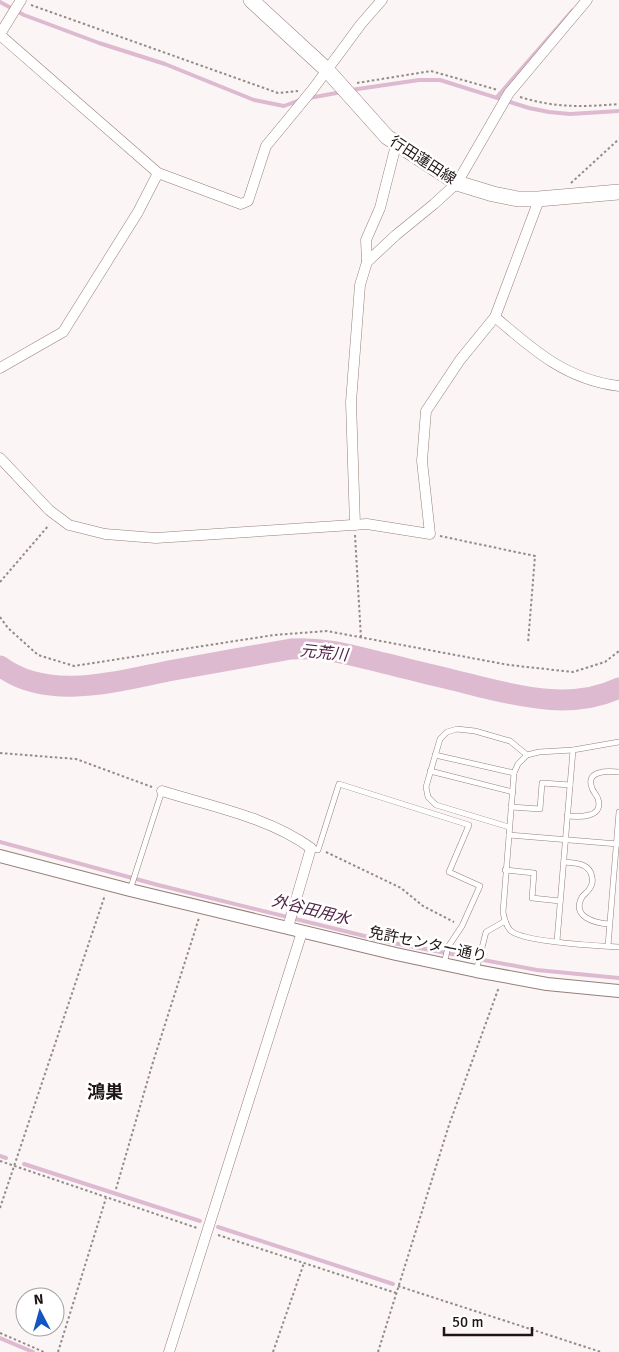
<svg xmlns="http://www.w3.org/2000/svg" width="619" height="1352" font-family="Signika,'Noto Sans JP',sans-serif">
<rect width="100%" height="100%" fill="#fbf6f5"/>
<g fill="none" stroke-linecap="round" stroke-linejoin="round">
<g stroke="#debad1" stroke-width="4">
<path d="M0 2 24 15 99 43 165 64 254 100 284 106 300 100"/>
<path d="M351 90 419 80H440L529 108 549 112 570 114 619 111"/>
<path d="M497 97 573 10"/>
<path d="M309 98 342 92"/>
<path d="M0 842 158 885 393 943 537 970 619 978"/>
<path d="M0 1156 6 1158"/>
<path d="M24 1164 200 1221"/>
<path d="M218 1227 393 1284"/>
<path d="M0 1338 33 1352"/>
</g>
<path stroke="#debad1" stroke-width="21" d="M0 666C49 703 120 680 174 670 213 663 252 656 291 649 327 647 354 656 388 664 419 672 450 679 481 687 526 698 575 709 619 688"/>
<g stroke="#967f7a" stroke-width="6">
<g id="service">
<path d="M619 742 573 750 539 752 527 755 518 764 514 773 503 912C504 918 506 925 510 930 521 942 600 946 619 947"/>
<path d="M435 755 514 773"/>
<path d="M430 771 513 792"/>
<path d="M511 807 540 809 542 783 570 785"/>
<path d="M567 816C579 817 604 818 598 799 597 795 593 792 592 788 585 770 608 771 619 772"/>
<path d="M509 827 436 805 428 797 426 787 440 739 447 732 457 729 475 731 510 741 527 755"/>
<path d="M509 835 618 844"/>
<path d="M311 848 318 850 339 784 469 825 449 872 480 886 462 926 448 947 444 964"/>
<path d="M564 862C575 863 590 863 592 877 593 881 592 885 590 888 588 892 584 894 582 897 571 917 595 923 609 924"/>
<path d="M505 870 534 873 532 898 560 901"/>
<path d="M130 890 162 791"/>
<path d="M557 941 573 750"/>
<path d="M608 946 619 812"/>
<path d="M476 971 486 932 505 921"/>
</g>
</g>
<g stroke="#967f7a" stroke-width="11">
<g id="minor">
<path d="M0 34 21 0"/>
<path d="M0 35 158 173 241 204 248 201 266 146 313 89 361 24 382 0"/>
<path d="M367 262 366 240 380 208 396 145"/>
<path d="M495 317C533 350 567 380 619 386"/>
<path d="M0 368 63 332 138 212 158 173"/>
<path d="M0 458 49 510 69 525 105 534 156 538 367 524 430 534 422 461 426 411 460 360 495 317 537 205 538 199"/>
<path d="M355 525 351 402 360 285 367 262 396 235 434 204 457 183 509 93 587 0"/>
<path d="M162 791C213 807 268 817 311 848L288 927"/>
<path d="M169 1352 302 932"/>
</g>
</g>
<g stroke="#967f7a" stroke-width="14">
<path id="tertiary" d="M0 856 130 890 396 954 476 971 547 984 619 991"/>
</g>
<g stroke="#967f7a" stroke-width="16">
<path id="primary" d="M251 0 327 70 387 137 457 183 493 194 518 199H538L619 192"/>
</g>
<g stroke="#928b8a" stroke-width="2" stroke-dasharray="2.5 2.5" stroke-linecap="butt">
<path d="M31 5 278 93 298 91"/>
<path d="M357 83 431 71 498 90"/>
<path d="M520 97C556 108 582 107 619 104"/>
<path d="M571 183 619 139"/>
<path d="M355 535 361 638"/>
<path d="M440 536 535 556 528 643"/>
<path d="M0 582 49 525"/>
<path d="M0 617 8 628 38 655 74 666 274 635 327 631 509 665 573 672 605 662 619 651"/>
<path d="M0 753 76 759 152 787"/>
<path d="M326 852 401 888 423 906 454 922"/>
<path d="M0 1161 197 1228"/>
<path d="M116 1189 153 1062 199 918"/>
<path d="M0 1208 105 895"/>
<path d="M218 1235 396 1293"/>
<path d="M398 1286 601 1352"/>
<path d="M0 1333 44 1352"/>
<path d="M58 1352 106 1198"/>
<path d="M273 1352 304 1263"/>
<path d="M378 1352 449 1125 499 987"/>
</g>
<use href="#service" stroke="#fff" stroke-width="5"/>
<use href="#minor" stroke="#fff" stroke-width="10"/>
<use href="#tertiary" stroke="#fff" stroke-width="12"/>
<use href="#primary" stroke="#fff" stroke-width="15"/>
</g>
<g text-anchor="middle" stroke-width="5" stroke-linejoin="round" paint-order="stroke">
<g font-size="15" fill="#1e1514" stroke="#fff">
<text transform="translate(423 160) rotate(33)" y="5">行田蓮田線</text>
<text transform="translate(428 944) rotate(12)" y="5">免許センター通り</text>
</g>
<g font-size="16" font-style="italic" fill="#502344" stroke="#fff">
<text transform="translate(324 652) rotate(6)" y="6">元荒川</text>
<text transform="translate(311 909) rotate(14)" y="6">外谷田用水</text>
</g>
<g font-size="18" font-weight="bold" fill="#1e1514" stroke="#fff">
<text x="105" y="1098">鴻巣</text>
</g>
</g>
<g transform="translate(40 1312) rotate(354)"><circle r="24" fill="#ffffff" stroke="#a5a1a1"/>
<path d="M0-4L9 19L0 12L-9 19Z" fill="#1156c1"/>
<text y="-8" font-size="14" font-weight="bold" text-anchor="middle" fill="#1e1514">N</text>
</g>
<path d="M444 1327v8h88v-8" fill="none" stroke="#1e1514" stroke-width="2.5"/>
<text x="452" y="1327" font-size="15" fill="#1e1514" stroke="#ffffff" stroke-width="4" paint-order="stroke">50 m</text>
</svg>
